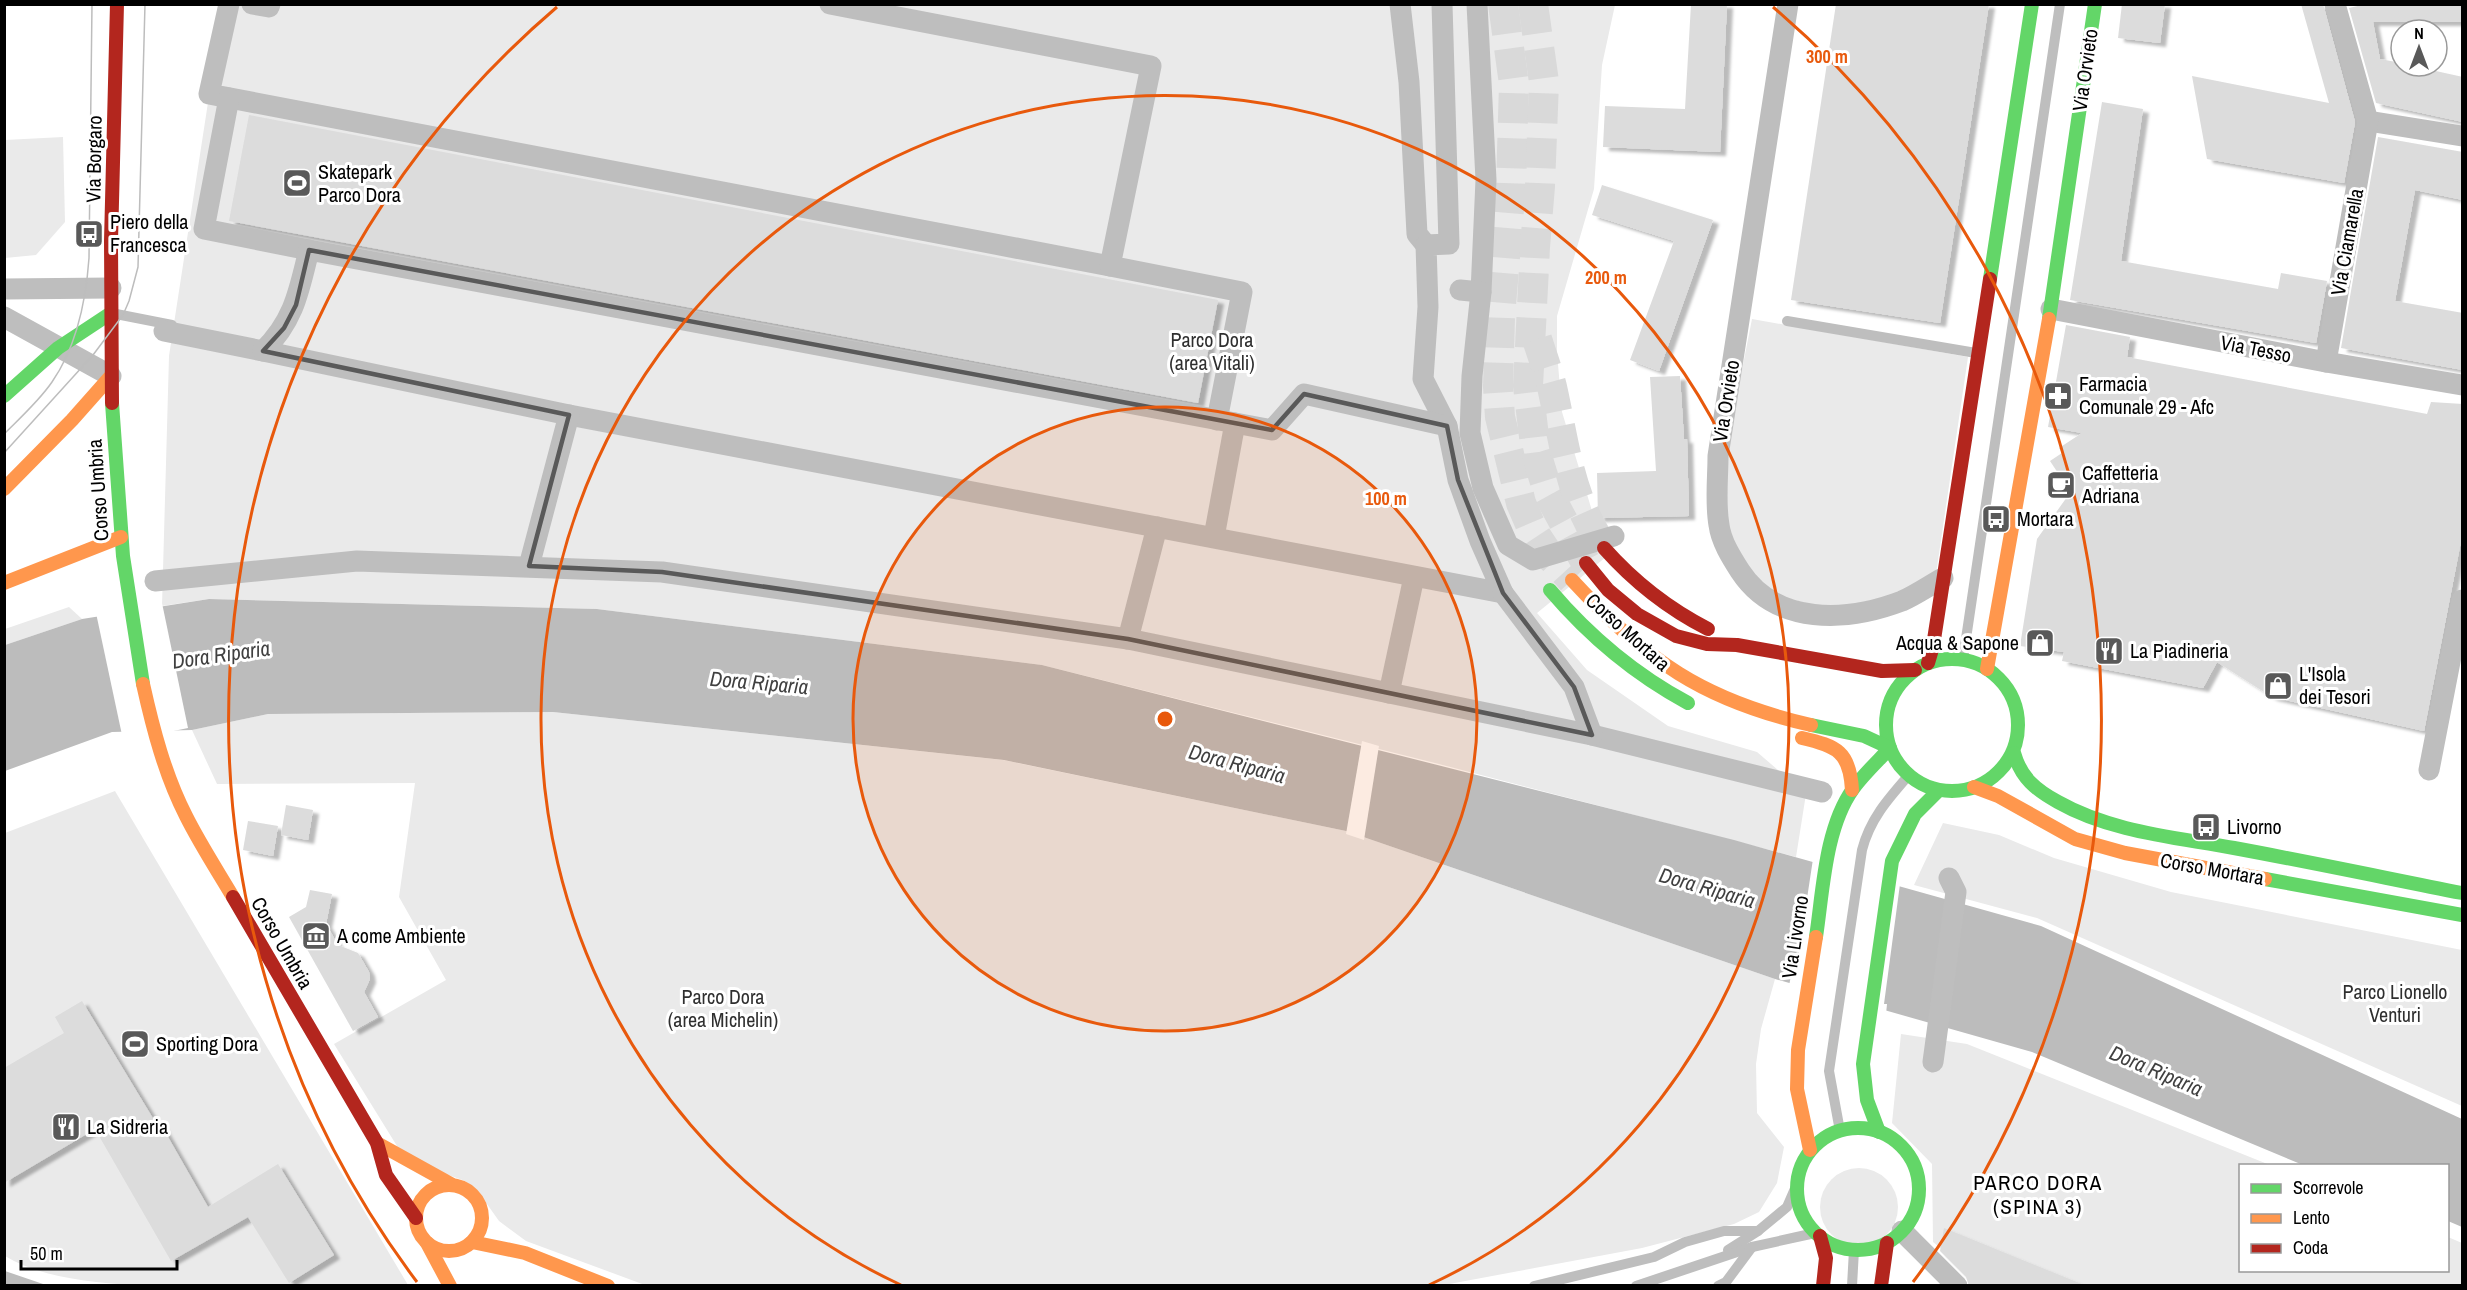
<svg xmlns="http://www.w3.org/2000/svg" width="2467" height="1290" font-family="'Archivo Narrow',sans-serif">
<defs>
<filter id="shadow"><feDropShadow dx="6" dy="4" stdDeviation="1.5" flood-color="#0004"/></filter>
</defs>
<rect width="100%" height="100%" fill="#fff"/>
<g fill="#eaeaea">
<path d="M223 5H1615L1602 65 1594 189 1557 316V352L1562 412 1606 557 1537 613 1587 670 1668 726 1757 752 1806 794 1796 857 1439 764 1042 665 597 609 209 599 162 606 169 356Z"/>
<path d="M63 137 65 222 36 255 5 258V140Z"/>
<path d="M1752 319 1968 357 1936 574 1881 602 1828 609 1765 592 1740 556 1727 525 1724 461Z"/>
<path d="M69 607 82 619 5 645V629Z"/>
<path d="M553 712 1003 760 1346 831 1775 979 1761 1029 1756 1064 1757 1113 1784 1147 1777 1183 1759 1212 1734 1224 1642 1248 1444 1285H645L526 1241 499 1221 477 1190 465 1181 405 1159 334 1044 446 980 399 897 415 783 217 784 192 730 268 714Z"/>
<path d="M115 791 408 1285H132C90 1282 42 1278 5 1256V833Z"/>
<path d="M1943 823 1999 835 2054 858 2171 892 2462 950V1106L2037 918 1914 885Z"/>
<path d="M1901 1034 1967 1044 2270 1165 2240 1166V1270H2448V1237L2462 1243V1285H1986L1933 1242 1932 1164 1892 1123Z"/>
<circle cx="1859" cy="1207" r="39"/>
</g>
<g fill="#bcbcbc">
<path d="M209 599 597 609 1042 665 1734 840 2041 926 2462 1119V1227L2448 1221V1166L2303 1165 2032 1052 1775 979 1346 831 1004 760 553 712 268 714 192 730 112 732 5 771V645L82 619Z"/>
<path d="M5 1271 46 1285H5Z"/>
</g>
<g fill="#fff">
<path d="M162 603 188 728 159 734 122 735 96 613Z"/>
<path d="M1362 741 1379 746 1364 840 1346 834Z"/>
<path d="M1813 859 1900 884 1884 1004H1887L1886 1014 1789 986 1792 970 1796 971Z"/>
</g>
<g fill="#dcdcdc" filter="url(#shadow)">
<path d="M1691 4H1727L1720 152 1603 147 1605 106 1685 109Z"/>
<path d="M1836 4H1989L1940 323 1791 300Z"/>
<path d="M2122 4H2165L2160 43 2118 38Z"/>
<path d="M2301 4H2323L2355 122 2344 183 2207 159 2192 76 2329 103Z"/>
<path d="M2366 4H2463V22H2373L2380 59 2401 63V66H2413L2463 77V122L2376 103 2349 8Z"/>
<path d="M2102 102 2143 109 2121 261 2278 289 2281 273 2327 281 2316 343 2070 300Z"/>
<path d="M249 115 1218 300 1198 403 229 221Z"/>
<path d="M2378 137 2463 152V200L2415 190 2395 301 2463 313V370L2341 348Z"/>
<path d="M1602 185 1713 220 1659 371 1630 360 1674 241 1592 215Z"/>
<path d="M2066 325 2130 337 2127 357 2427 414 2431 402 2463 404V531L2424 731 2272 697 2217 662 2203 688 2062 661 2064 652 2020 646 2037 539 2067 497 2053 477 2058 473 2050 461 2062 453 2059 448 2082 433 2048 427Z"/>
<path d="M1680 376 1684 439H1687L1689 516 1598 518 1597 473 1656 471 1650 377Z"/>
<path d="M286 805 313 810 308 840 281 835Z"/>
<path d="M248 821 278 826 273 856 243 850Z"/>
<path d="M310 890 332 894 326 924 338 945 358 953 369 972 370 979 364 992 378 1017 353 1031 289 917 306 907Z"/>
<path d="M82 1001 157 1125 160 1123 208 1207 278 1164 334 1255 289 1283 248 1217 171 1261 95 1129 4 1183V1068L64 1033 55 1017Z"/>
<path d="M1944 1228 2084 1285 2083 1286H1969L1966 1277 1940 1251Z"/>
</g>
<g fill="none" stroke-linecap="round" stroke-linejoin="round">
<g stroke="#d9d9d9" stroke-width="30" stroke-dasharray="30 15" stroke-linecap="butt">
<path d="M1503 4 1514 84 1511 185 1500 317 1498 387 1500 417 1521 503 1533 531 1549 555 1572 580"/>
<path d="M1533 4 1544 82 1540 186 1535 247 1528 386 1536 453 1549 495 1586 563"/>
<path d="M1537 339C1542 355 1548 371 1552 387 1565 445 1569 497 1604 548"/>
</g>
<g stroke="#bebebe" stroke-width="10">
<path d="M111 313 172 325"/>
<path d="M1787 321 1976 353"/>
<path d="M1963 659 2060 4"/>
<path d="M1840 1131 1829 1071 1862 850C1870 819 1888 799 1909 775"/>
<path d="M1728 1250 1758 1231 1787 1207 1797 1184"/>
<path d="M1534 1286 1654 1257 1685 1242 1724 1231H1758"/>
<path d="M1636 1286 1752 1247 1815 1233"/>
<path d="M1718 1286 1726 1282 1752 1247"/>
<path d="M1852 1286 1854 1250"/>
</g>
<g stroke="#bebebe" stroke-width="21">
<path d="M229 4 209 94 1110 266"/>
<path d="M252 4 269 7 270 4"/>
<path d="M830 4 1151 66 1110 266 1242 292 1217 420"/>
<path d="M1400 4 1409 82 1417 234 1426 245"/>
<path d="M1477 4 1486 180 1481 292"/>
<path d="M1788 4 1718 456C1718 478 1715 503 1719 525 1721 541 1731 557 1740 571 1776 626 1847 622 1902 601 1916 595 1930 585 1943 578"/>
<path d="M229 98 204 229 309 250"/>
<path d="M2368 121 2462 136"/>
<path d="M4 289 111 288"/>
<path d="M1460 290 1481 292 1472 376 1470 433 1483 488 1508 545 1533 560 1614 536"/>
<path d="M2051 309 2326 362 2462 385"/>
<path d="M4 317 111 376"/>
<path d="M164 331 263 351C294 321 299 291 309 250L1235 423 1214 537"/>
<path d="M263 351 569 415 1503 593 1480 541 1458 480 1447 426 1423 379 1428 307 1426 245 1449 244 1442 4"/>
<path d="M2326 362 2368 121 2335 4"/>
<path d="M1235 423 1272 430 1304 394 1447 426"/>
<path d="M529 566 569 415"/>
<path d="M155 581 357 561 662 572 1128 639 1592 735 1822 792"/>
<path d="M1503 593 1574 687 1592 735"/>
<path d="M1128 639 1157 527"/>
<path d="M1389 693 1414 577"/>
<path d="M2429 770 2462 600"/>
<path d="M1933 1062 1956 892 1949 878"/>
<path d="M1902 1231 1957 1286"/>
</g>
<g stroke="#63d668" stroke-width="14">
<path d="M1990 279 2032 4"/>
<path d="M2049 319 2095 4"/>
<path d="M4 396 58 348 111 313"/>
<path d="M112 403 123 556 143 684"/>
<path d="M1550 590C1590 637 1634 674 1688 703"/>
<circle cx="1952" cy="725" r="66"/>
<path d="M1811 725 1864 736 1890 748C1878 761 1863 775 1853 789 1825 828 1823 891 1816 937"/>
<path d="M2014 753C2021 778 2036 790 2058 802 2111 832 2175 837 2234 848 2310 862 2386 878 2462 893"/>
<path d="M2265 879 2462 915"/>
<circle cx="1858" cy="1189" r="61"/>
<path d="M1879 1132 1867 1100 1863 1064 1892 861 1915 814 1938 791"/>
</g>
<g stroke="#ff974d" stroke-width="14">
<path d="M4 489 72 420 111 376"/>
<path d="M1572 580C1647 661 1702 700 1811 725"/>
<path d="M4 583 121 537"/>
<path d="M1987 669 2049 319"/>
<path d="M143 684C153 729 165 775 186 816 200 844 217 870 233 897"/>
<path d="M1802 738C1837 746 1850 752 1852 790"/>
<path d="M1974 787 1998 796 2075 839 2125 853 2265 879"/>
<path d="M377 1143 451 1184"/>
<path d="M1810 1150 1797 1089 1798 1050 1816 937"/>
<circle cx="449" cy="1218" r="33"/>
<path d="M472 1242 525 1253 608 1286"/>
<path d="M427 1243 450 1286"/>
</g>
<g stroke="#b3261e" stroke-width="14">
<path d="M112 403 111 241 117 4"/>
<path d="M1604 548C1635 583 1667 608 1708 629"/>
<path d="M1586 563 1608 590 1637 614 1676 636 1707 644 1737 645 1882 671 1915 670"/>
<path d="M1928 663 1933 646 1990 279"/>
<path d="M233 897 377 1143 386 1175 416 1218"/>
<path d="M1820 1236 1826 1258 1823 1286"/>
<path d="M1881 1286 1887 1243"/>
</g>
<g stroke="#bdbdbd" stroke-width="1.5">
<path d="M4 434C20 418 39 401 52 382 77 346 86 301 89 258L92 4"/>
<path d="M4 453 93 355 123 315 129 301 138 267 145 4"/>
</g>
</g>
<path fill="none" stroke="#595959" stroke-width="4.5" stroke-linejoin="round" d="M309 250 1272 430 1304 394 1447 426 1458 480 1503 593 1574 687 1592 735 1128 639 662 572 529 566 569 415 263 351 284 328 296 305Z"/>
<circle cx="1165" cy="719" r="312" fill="#e8590c" fill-opacity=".12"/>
<g fill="none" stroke="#e8590c" stroke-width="3">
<circle cx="1165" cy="719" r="312"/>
<path d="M901 1285A624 624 0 1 1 1429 1285"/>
<path d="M417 1282A936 936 0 0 1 557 7M1773 7A936 936 0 0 1 1913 1282"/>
</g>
<defs>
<g id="stadium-square" transform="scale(1.5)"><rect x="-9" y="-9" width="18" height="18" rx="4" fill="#595959" stroke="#fff"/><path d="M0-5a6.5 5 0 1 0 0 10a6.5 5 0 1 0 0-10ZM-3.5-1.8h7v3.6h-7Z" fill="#fff"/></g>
<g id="bus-square" transform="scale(1.5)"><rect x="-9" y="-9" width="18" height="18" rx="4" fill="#595959" stroke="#fff"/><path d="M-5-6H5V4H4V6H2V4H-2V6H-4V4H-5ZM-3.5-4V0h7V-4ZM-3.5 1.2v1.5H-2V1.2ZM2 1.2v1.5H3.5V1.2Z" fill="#fff"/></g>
<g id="pharmacy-square" transform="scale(1.5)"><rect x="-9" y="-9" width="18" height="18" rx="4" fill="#595959" stroke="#fff"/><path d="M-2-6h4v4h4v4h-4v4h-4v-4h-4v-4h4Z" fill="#fff"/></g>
<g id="cafe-square" transform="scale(1.5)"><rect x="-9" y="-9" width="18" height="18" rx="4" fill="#595959" stroke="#fff"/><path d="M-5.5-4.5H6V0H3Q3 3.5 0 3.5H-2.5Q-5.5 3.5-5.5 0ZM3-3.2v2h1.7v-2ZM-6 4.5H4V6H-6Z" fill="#fff"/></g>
<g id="shop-square" transform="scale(1.5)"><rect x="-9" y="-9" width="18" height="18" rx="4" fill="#595959" stroke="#fff"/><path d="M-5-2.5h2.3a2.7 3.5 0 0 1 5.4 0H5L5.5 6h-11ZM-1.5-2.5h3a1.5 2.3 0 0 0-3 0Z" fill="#fff"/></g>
<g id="restaurant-square" transform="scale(1.5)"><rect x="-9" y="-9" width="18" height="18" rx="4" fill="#595959" stroke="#fff"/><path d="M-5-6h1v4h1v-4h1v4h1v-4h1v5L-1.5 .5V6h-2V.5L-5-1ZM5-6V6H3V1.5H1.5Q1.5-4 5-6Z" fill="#fff"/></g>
<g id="museum-square" transform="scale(1.5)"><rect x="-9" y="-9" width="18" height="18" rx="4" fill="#595959" stroke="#fff"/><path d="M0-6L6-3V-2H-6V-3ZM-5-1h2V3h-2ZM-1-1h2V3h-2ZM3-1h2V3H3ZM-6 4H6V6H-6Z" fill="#fff"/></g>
</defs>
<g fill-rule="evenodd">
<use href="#stadium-square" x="297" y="183"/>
<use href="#bus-square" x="89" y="234"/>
<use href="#pharmacy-square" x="2058" y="396"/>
<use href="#cafe-square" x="2061" y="485"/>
<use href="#bus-square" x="1996" y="519"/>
<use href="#shop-square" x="2040" y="643"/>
<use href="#restaurant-square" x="2109" y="651"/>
<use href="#shop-square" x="2278" y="686"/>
<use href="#bus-square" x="2206" y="827"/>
<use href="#museum-square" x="316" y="936"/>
<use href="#stadium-square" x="135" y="1044"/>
<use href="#restaurant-square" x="66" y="1127"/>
</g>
<g text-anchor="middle" stroke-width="6" stroke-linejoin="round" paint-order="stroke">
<g font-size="20" fill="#000" stroke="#fff">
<text transform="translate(2085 70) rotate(-82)" y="7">Via Orvieto</text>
<text transform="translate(94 159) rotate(-89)" y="7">Via Borgaro</text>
<text transform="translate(2347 242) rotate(-80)" y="7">Via Ciamarella</text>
<text transform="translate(2256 349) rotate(11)" y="7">Via Tesso</text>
<text transform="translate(1726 401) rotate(-81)" y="7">Via Orvieto</text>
<text transform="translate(98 490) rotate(-94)" y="7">Corso Umbria</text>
<text transform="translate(1628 632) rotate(42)" y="7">Corso Mortara</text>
<text transform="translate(2212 869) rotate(10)" y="7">Corso Mortara</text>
<text transform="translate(1795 937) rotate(-81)" y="7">Via Livorno</text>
<text transform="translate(282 943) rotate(60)" y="7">Corso Umbria</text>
</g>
<g font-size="20" fill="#000" stroke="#fff" text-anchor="start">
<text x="318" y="179">Skatepark<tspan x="318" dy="23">Parco Dora</tspan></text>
<text x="110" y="229">Piero della<tspan x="110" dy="23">Francesca</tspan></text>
<text x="2079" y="391">Farmacia<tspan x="2079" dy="23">Comunale 29 - Afc</tspan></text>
<text x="2082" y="480">Caffetteria<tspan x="2082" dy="23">Adriana</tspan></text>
<text x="2017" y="526">Mortara</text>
<text x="2019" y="650" text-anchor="end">Acqua &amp; Sapone</text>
<text x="2130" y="658">La Piadineria</text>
<text x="2299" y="681">L'Isola<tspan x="2299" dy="23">dei Tesori</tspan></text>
<text x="2227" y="834">Livorno</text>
<text x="337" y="943">A come Ambiente</text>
<text x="156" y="1051">Sporting Dora</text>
<text x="87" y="1134">La Sidreria</text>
</g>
<g font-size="20" fill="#2f2f2f" stroke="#fff">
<text x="1212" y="347">Parco Dora<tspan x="1212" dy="23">(area Vitali)</tspan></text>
<text x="2395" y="999">Parco Lionello<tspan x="2395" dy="23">Venturi</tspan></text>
<text x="723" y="1004">Parco Dora<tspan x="723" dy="23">(area Michelin)</tspan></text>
</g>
<g font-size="21" font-style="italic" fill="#404040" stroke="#fff">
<text transform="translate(221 655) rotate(-8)" y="7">Dora Riparia</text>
<text transform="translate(759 683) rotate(5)" y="7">Dora Riparia</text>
<text transform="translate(1237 764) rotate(15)" y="7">Dora Riparia</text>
<text transform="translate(1707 888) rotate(16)" y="7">Dora Riparia</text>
<text transform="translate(2156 1071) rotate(23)" y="7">Dora Riparia</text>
</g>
<g font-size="21" letter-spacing="1.5" fill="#000" stroke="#fff">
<text x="2038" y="1190">PARCO DORA<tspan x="2038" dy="24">(SPINA 3)</tspan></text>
</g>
</g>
<circle cx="1165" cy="719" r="9" fill="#e8590c" stroke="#fff" stroke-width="3"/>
<g font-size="18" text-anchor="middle" font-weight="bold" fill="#e8590c" stroke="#fff" stroke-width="6" stroke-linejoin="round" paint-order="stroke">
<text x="1827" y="63">300 m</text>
<text x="1606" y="284">200 m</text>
<text x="1386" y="505">100 m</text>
</g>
<rect width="2467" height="1290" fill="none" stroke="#000000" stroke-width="12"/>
<rect x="2239" y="1164" width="210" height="108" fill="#ffffff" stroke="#999999" stroke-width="1.5"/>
<rect x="2251" y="1184" width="30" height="9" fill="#63d668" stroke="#999999" stroke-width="1.5"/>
<text x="2293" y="1194" font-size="18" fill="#000000">Scorrevole</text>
<rect x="2251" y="1214" width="30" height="9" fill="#ff974d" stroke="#999999" stroke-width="1.5"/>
<text x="2293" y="1224" font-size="18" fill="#000000">Lento</text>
<rect x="2251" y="1244" width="30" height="9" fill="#b3261e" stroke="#999999" stroke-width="1.5"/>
<text x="2293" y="1254" font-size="18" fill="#000000">Coda</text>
<g transform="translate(2419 48)"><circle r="28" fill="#ffffff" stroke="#999999" stroke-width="1.5"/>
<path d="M0-4.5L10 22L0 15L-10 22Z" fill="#595959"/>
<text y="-9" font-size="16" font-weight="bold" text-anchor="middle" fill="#000000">N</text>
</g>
<path d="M21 1260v9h156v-9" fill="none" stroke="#000000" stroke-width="3"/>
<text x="30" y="1260" font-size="18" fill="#000000" stroke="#ffffff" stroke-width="4.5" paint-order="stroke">50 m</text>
</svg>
